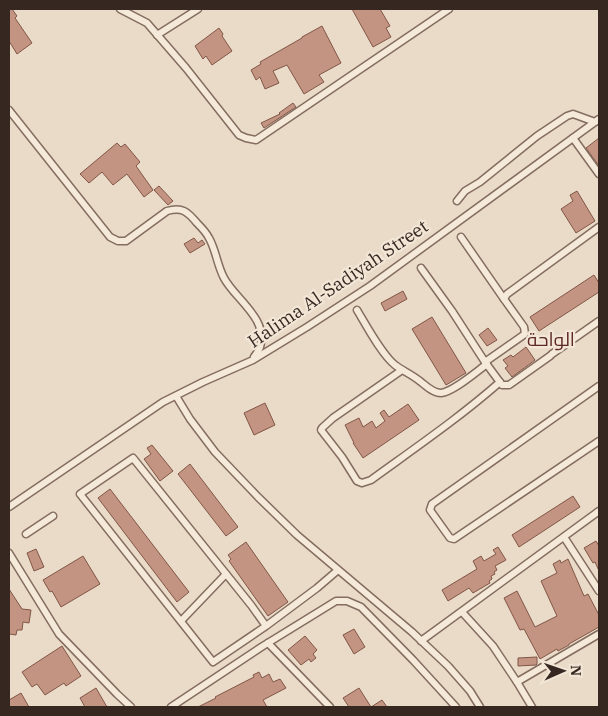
<svg xmlns="http://www.w3.org/2000/svg" width="608" height="716" font-family="'IBM Plex Serif',Cairo,serif">
<rect width="100%" height="100%" fill="#eadbc8"/>
<g fill="#c49482" stroke="#815647">
<path d="M9 9H12L17 16 15 18 32 43 17 54 9 41Z"/>
<path d="M352 9H380L390 26 386 28 391 37 373 47Z"/>
<path d="M322 26 341 63 319 75 324 82 304 94 287 65 273 71 279 83 265 89 260 77 256 80 251 70 261 64 260 62 302 38V37Z"/>
<path d="M219 28 223 34 222 36 232 51 212 65 206 56 203 59 195 46Z"/>
<path d="M293 103 296 107 264 128 261 123 280 114 279 113Z"/>
<path d="M599 138V166L586 148Z"/>
<path d="M117 143 121 147 125 144 140 162 136 166 153 190 144 197 127 174 113 185 102 172 89 183 80 174Z"/>
<path d="M159 186 173 201 168 205 154 190Z"/>
<path d="M577 191 595 221 576 233 561 209 573 201 570 195Z"/>
<path d="M194 238 198 243 202 240 205 244 190 253 184 244Z"/>
<path d="M594 275 599 283V292L539 331 530 317Z"/>
<path d="M403 291 407 299 385 311 381 303Z"/>
<path d="M432 317 466 373 446 385 412 329Z"/>
<path d="M488 328 497 340 487 346 479 335Z"/>
<path d="M526 347 535 360 512 377 505 368 508 366 503 360 511 355 513 357Z"/>
<path d="M265 403 275 425 254 435 244 413Z"/>
<path d="M408 404 419 420 363 458 353 443H354L345 425 359 418 363 427 372 421 376 428 385 421 380 413 384 410 389 417Z"/>
<path d="M152 445 173 471 160 481 144 459 151 454 147 448Z"/>
<path d="M190 464 238 527 226 536 178 474Z"/>
<path d="M110 489 189 592 177 602 98 498Z"/>
<path d="M573 496 580 507 519 547 512 535Z"/>
<path d="M596 541 599 546V571L595 562 593 563 584 548Z"/>
<path d="M246 542 288 602 268 616 229 561 231 559 228 555Z"/>
<path d="M498 547 506 560 495 566 497 570 494 572 495 574 491 576 492 579 489 581 490 583 473 593 469 588 448 601 442 590 477 569 473 561 481 556 484 561 496 554 493 550Z"/>
<path d="M36 549 44 567 34 571 27 553Z"/>
<path d="M83 556 100 584 61 607 52 591 50 592 43 580Z"/>
<path d="M568 559 584 596 588 594 599 615V627L569 644V645L558 651 557 649 540 659 524 629 520 630 504 598 517 591 535 627 557 616 541 581 557 573 553 564 560 560 561 563Z"/>
<path d="M9 589 22 609 31 610 29 623 23 622 22 630H17L16 635 9 634Z"/>
<path d="M354 629 365 647 354 654 343 635Z"/>
<path d="M305 636 317 650 313 654 316 658 311 662 309 659 301 665 288 650Z"/>
<path d="M62 646 81 676 66 686 64 683 45 695 37 684 32 687 22 672Z"/>
<path d="M537 657V664L536 665 518 666V658Z"/>
<path d="M259 672 262 678 269 674 273 682 280 679 286 688 263 700 267 707H198L216 698 215 697 254 677 253 675Z"/>
<path d="M96 688 107 707H85L80 698Z"/>
<path d="M359 688 371 707 382 700 387 707H349L343 698Z"/>
<path d="M21 693 29 707H9V700Z"/>
</g>
<g fill="none" stroke-linecap="round" stroke-linejoin="round">
<g stroke="#846d5f" stroke-width="9">
<g id="minor">
<path d="M120 9 147 23 186 68 239 135 246 138 256 140 449 9"/>
<path d="M157 35 198 9"/>
<path d="M9 110 110 237 118 241H126L167 211C182 207 187 211 197 223 201 227 206 232 209 238 216 250 217 265 224 278 235 299 269 319 260 347 259 351 256 354 254 357"/>
<path d="M573 138 599 174"/>
<path d="M457 201 465 191 480 182 537 136 567 116 573 114 595 122"/>
<path d="M599 227 507 294 504 299 524 327 525 334 485 362 502 385H509L550 356 552 354 599 321"/>
<path d="M461 237 504 299"/>
<path d="M421 268 452 311 485 362"/>
<path d="M357 310C366 325 382 355 395 365 403 371 413 375 421 382 426 386 433 393 441 393 453 392 476 372 487 364"/>
<path d="M402 370 333 418 322 428 321 430 342 457 357 481 362 483 371 480C415 448 459 418 500 382"/>
<path d="M599 386 432 504 430 510 450 538 454 539 599 441"/>
<path d="M176 396 190 419 215 452 258 497 297 535 412 632 448 666 470 691 480 707"/>
<path d="M9 507 163 402 203 382 253 360 307 327 370 286 599 119"/>
<path d="M26 534 53 516"/>
<path d="M564 537 599 591"/>
<path d="M9 553 59 634 117 694 131 707"/>
<path d="M462 612 493 646 517 682 532 707"/>
<path d="M181 621 226 574"/>
<path d="M266 626 213 662 80 494 133 458 251 605 266 626 317 588 338 570"/>
<path d="M421 641 599 511"/>
<path d="M268 643 330 707"/>
<path d="M517 682 599 634"/>
<path d="M171 707 263 646 336 601H347L361 607 413 660 456 707"/>
</g>
</g>
<use href="#minor" stroke="#f5eada" stroke-width="6"/>
</g>
<g text-anchor="middle" stroke-width="4.5" stroke-linejoin="round" paint-order="stroke">
<g font-size="18" fill="#362821" stroke="#f2e6d6">
<text transform="translate(338 284) rotate(-34)" y="6">Halima Al-Sadiyah Street</text>
</g>
<g font-size="19" fill="#5e2925" stroke="#f2e6d6">
<text x="551" y="346">الواحة</text>
</g>
</g>
<rect width="608" height="716" fill="none" stroke="#362821" stroke-width="20"/>
<g transform="translate(563 671) rotate(88)" stroke="#f2e6d6" stroke-width="4" paint-order="stroke">
<path d="M0-4L9 19L0 12L-9 19Z" fill="#362821"/>
<text y="-8" font-size="14" font-weight="bold" text-anchor="middle" fill="#362821">N</text>
</g>
</svg>
